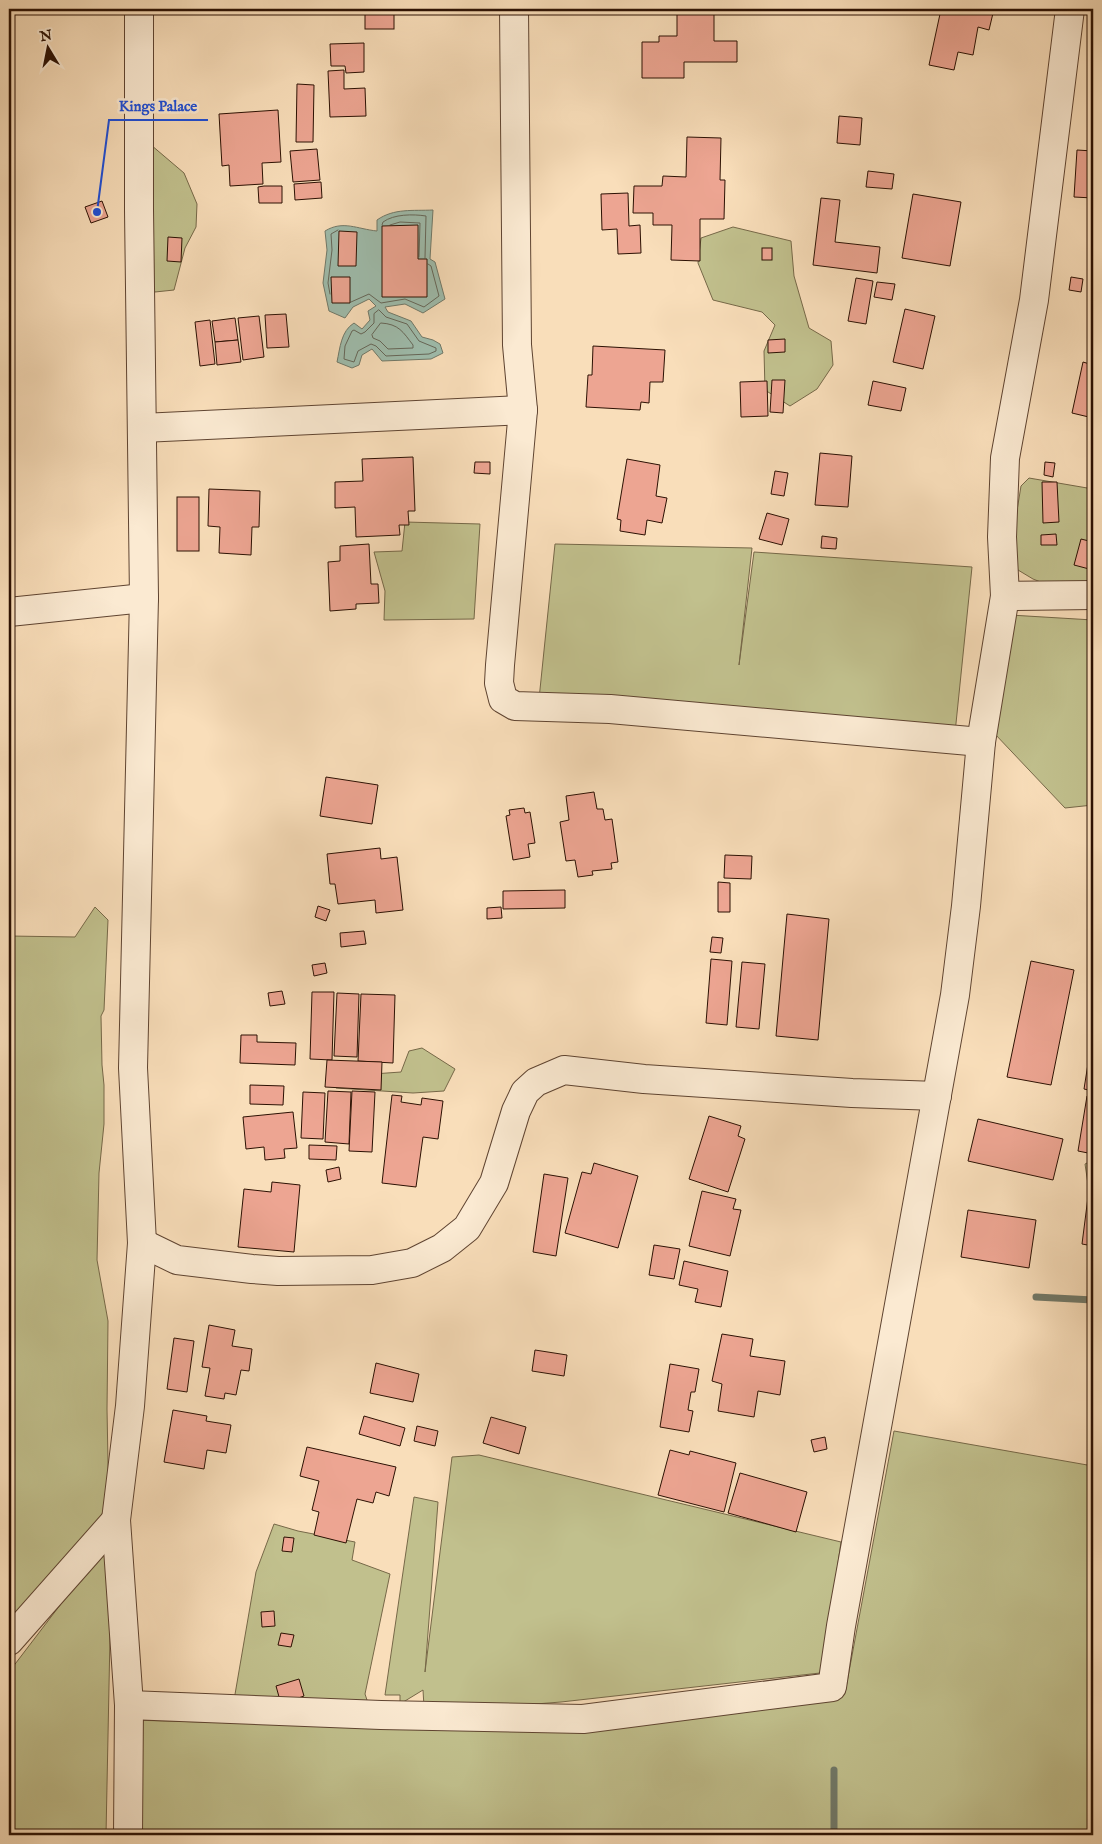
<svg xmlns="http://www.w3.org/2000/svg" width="1102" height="1844" font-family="'IM FELL English',serif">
<rect width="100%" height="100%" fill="#f9deba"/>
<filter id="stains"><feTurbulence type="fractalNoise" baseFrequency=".004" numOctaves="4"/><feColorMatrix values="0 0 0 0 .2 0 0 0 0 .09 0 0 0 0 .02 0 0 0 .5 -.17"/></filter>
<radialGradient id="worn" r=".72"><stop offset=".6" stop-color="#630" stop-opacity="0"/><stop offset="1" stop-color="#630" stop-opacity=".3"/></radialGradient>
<g fill="#c1c08d" stroke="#766848">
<path d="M144 139 184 173 197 204 196 227 185 248 174 290 155 292 138 262Z"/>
<path d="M733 227 791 241 794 276 809 328 831 341 833 365 817 389 790 406 765 390 764 351 775 325 762 312 713 300 698 263 701 238Z"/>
<path d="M1029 478 1093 489V588L1051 586 1033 579 1013 567 1011 548 1021 486Z"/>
<path d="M405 522 480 524 474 619 384 620 385 591 374 552 402 551Z"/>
<path d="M555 544 752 548 739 665 754 552 972 567 955 733 539 699Z"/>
<path d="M1010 615 1093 620V805L1065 808 994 733Z"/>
<path d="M95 907 108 920 104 1010 101 1016 102 1065 104 1085V1124L99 1173 97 1260 108 1321 107 1409 109 1516 9 1643V936L75 937Z"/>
<path d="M422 1048 455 1069 444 1091 413 1093 336 1088 331 1077 401 1072 409 1051Z"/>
<path d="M1093 1160V1193L1089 1191 1085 1164Z"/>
<path d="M894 1431 1093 1466V1835H142L129 1720 427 1728 826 1697 845 1693Z"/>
<path d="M479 1455 841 1542 823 1668 820 1673 561 1702 472 1709 424 1707 423 1690 400 1704V1695H385L414 1497 438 1502 425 1672 452 1457Z"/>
<path d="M274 1524 298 1531 355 1542 352 1560 390 1574 365 1694 368 1703 233 1706 256 1572Z"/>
<path d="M112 1537 106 1835H9V1672Z"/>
</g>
<path fill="#9ebcac" stroke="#707868" d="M433 210 430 259 435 262 445 299 423 313 405 304 385 307 388 312 411 321 422 337 433 340 440 344 443 353 431 359 382 361 372 349 362 355 359 365 352 368 337 362C340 348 341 331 354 323L362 329 370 320 368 311 376 306 369 299 353 307 345 318 329 311 323 283 327 250 325 231C343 220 357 229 377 231V220C394 208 413 211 433 210Z"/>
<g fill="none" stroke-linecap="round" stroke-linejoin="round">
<g stroke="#656658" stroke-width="1">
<path d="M382 225 383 222C394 214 413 214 426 216L425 258"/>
<path d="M390 225 400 222 420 223 419 257"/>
<path d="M330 294 328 283 332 250 331 234 338 230"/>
<path d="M351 302 369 294 381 303 405 299 424 307 439 296 431 266 428 264"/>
<path d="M379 310 386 317 407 324 419 341 436 348V351L429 354 386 356 376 346 371 344 358 351 354 362 344 359 345 346 352 331 354 330 361 334 365 332 374 323V314Z"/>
<path d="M381 323C399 324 403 332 413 345V348L388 349 380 341 373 338 372 335Z"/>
</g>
<g stroke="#707868" stroke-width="7">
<path d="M1036 1297 1093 1300"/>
<path d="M834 1770V1835"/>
</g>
</g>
<g fill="#eda592" stroke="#2c1103">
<rect x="365" y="9" width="29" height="20"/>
<path d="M861 9H894V12Z"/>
<path d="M936 9H994L989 30 978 27 973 55 958 52 954 70 929 65 940 14 935 13Z"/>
<path d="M677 13H714V41H737V62H684V78H642V42H659V36H677Z"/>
<path d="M364 43V72L346 73 345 66H331L330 44Z"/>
<path d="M344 70V89L365 88 366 116 330 117 328 71Z"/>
<path d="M297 84 314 85 313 142H296Z"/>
<path d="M278 110 281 162 262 163 263 184 230 186 229 165 222 166 219 114Z"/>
<path d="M839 116 862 118 860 145 837 143Z"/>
<path d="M687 137 721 138 720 180H725L724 219H700V261L671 260 672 225H653V213H633L634 186H662L663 176 686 177Z"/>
<path d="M317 149 320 180 293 182 290 151Z"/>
<path d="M1077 150 1093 151V198L1074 197Z"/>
<path d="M868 171 894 174 892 189 866 187Z"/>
<path d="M321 182 322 198 295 200 294 184Z"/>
<path d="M264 186H282V203H259L258 187Z"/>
<path d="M628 193 629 226 640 225 641 253 618 254 617 229 602 230 601 194Z"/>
<path d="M913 194 961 202 950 266 902 258Z"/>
<path d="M821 198 840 200 835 242 880 247 877 273 813 265Z"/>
<path d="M102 201 108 217 91 223 85 207Z"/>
<path d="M418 225V259H427V297H382V226Z"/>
<path d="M339 231 357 232 356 266H338Z"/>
<path d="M168 237 182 238 181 262 167 261Z"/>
<rect x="762" y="248" width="10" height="12"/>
<path d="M331 277H350V303H332Z"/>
<path d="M1071 277 1083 279 1081 292 1069 290Z"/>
<path d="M856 278 873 281 866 324 848 321Z"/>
<path d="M877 282 895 284 892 300 874 297Z"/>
<path d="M905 309 935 316 923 369 893 362Z"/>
<path d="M286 314 289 347 267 348 265 315Z"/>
<path d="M259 316 264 357 243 360 238 318Z"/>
<path d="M235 318 238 340 215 342 212 321Z"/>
<path d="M210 320 215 364 200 366 195 322Z"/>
<path d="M785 339V352L768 353V340Z"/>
<path d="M238 340 241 362 217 365 215 342Z"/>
<path d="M593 346 665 350 663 382H650L649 403 641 402 640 410 586 407 588 375H592Z"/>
<path d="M1083 362 1093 365V418L1072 413Z"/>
<path d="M772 380H785L783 413 770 412Z"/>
<path d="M767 381 768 416 741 417 740 382Z"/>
<path d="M873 381 906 388 901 411 868 405Z"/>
<path d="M820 453 852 456 848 507 815 505Z"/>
<path d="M413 457 415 511H408L409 525H399L400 535 356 537 355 507 335 508V482L363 481 362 459Z"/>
<path d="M627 459 660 465 656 496 667 498 662 523 647 520 645 535 620 531 621 520 617 519Z"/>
<path d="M475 462H490V474L474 473Z"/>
<path d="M1045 462 1055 463 1053 477 1044 475Z"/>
<path d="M775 471 788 473 784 496 771 494Z"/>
<path d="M1042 482H1057L1059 522 1043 523Z"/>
<path d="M209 489 260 491 259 527H252L251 555 219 553 220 527 208 526Z"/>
<rect x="177" y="497" width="22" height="54"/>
<path d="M767 513 789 519 782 545 759 539Z"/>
<path d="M1056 534 1057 545H1041V535Z"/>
<path d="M822 536 837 538 836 549 821 548Z"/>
<path d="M1081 539 1093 542V570L1074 565Z"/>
<path d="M369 544 371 584H378L379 603 356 604V609L330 611 328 562 340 561V546Z"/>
<path d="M326 777 378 785 372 824 320 816Z"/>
<path d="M594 792 597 809H603L605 820 612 819 618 862 611 863 612 869 592 871 593 875 578 877 575 860 566 861 560 822 569 820 566 796Z"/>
<path d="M524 808 525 813 530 812 535 843 528 844 530 857 513 860 506 816 510 815 509 810Z"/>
<path d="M380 848 381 859 397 857 403 910 376 913 375 900 338 904 335 884H330L327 854Z"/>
<path d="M725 855 752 856 751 879 724 878Z"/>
<path d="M718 882 730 883V912H718Z"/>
<path d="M565 890V908L503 909V891Z"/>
<path d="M318 906 330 910 326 921 315 917Z"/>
<path d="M501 907 502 918 487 919V908Z"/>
<path d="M787 914 829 919 818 1040 776 1036Z"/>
<path d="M364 931 366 944 341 947 340 933Z"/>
<path d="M712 937 723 938 721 953 710 952Z"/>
<path d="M711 959 732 961 727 1025 706 1023Z"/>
<path d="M1031 961 1074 970 1051 1085 1007 1077Z"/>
<path d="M742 962 765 964 759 1029 736 1027Z"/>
<path d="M325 963 327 973 314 976 312 965Z"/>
<path d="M282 991 285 1004 270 1006 268 993Z"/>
<path d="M312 992H334L332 1060 310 1059Z"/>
<path d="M337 993 359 994 357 1057 334 1056Z"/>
<path d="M361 994 395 995 393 1063 358 1061Z"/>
<path d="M1093 1032V1091L1084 1089Z"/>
<path d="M241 1035H257V1042L296 1043 295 1065 240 1063Z"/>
<path d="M327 1060 382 1062 381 1090 325 1087Z"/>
<path d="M250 1085 284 1086 283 1105 250 1104Z"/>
<path d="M328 1091 351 1092 349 1144 325 1142Z"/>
<path d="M352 1091 375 1092 372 1152 349 1151Z"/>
<path d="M303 1092 325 1093 323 1139 301 1138Z"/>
<path d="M392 1095 402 1096 401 1102 421 1105 422 1098 443 1101 438 1139 423 1137 416 1187 382 1183Z"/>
<path d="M1087 1096 1093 1097V1154L1078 1151Z"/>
<path d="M293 1112 297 1148 284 1149 285 1158 265 1160 264 1147 246 1149 243 1117Z"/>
<path d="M709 1116 741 1126 738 1136 745 1139 728 1192 689 1179Z"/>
<path d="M978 1119 1063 1139 1053 1180 968 1161Z"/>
<path d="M309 1145 337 1146 336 1160 309 1159Z"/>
<path d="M594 1163 638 1176 618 1248 565 1233 582 1172 591 1174Z"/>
<path d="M339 1167 341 1179 328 1182 326 1170Z"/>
<path d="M544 1174 568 1178 556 1256 533 1252Z"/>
<path d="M272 1182 300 1185 294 1252 238 1247 244 1189 271 1192Z"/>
<path d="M702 1191 736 1199 733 1209 741 1210 730 1256 689 1246Z"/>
<path d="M1088 1197H1093V1246L1082 1244Z"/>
<path d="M968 1210 1036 1220 1029 1268 961 1257Z"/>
<path d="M654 1245 680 1249 674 1279 649 1275Z"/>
<path d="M684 1261 728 1271 721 1307 695 1302 698 1289 679 1285Z"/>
<path d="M209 1325 235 1330 232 1346 252 1349 249 1371 241 1370 236 1395 225 1393 224 1399 205 1396 210 1368 202 1367Z"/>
<path d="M722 1334 753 1339 750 1356 785 1361 780 1395 758 1391 754 1417 718 1411 722 1384 712 1381Z"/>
<path d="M174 1338 194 1341 187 1392 167 1389Z"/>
<path d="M535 1350 567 1355 564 1376 532 1371Z"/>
<path d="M376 1363 419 1374 413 1402 370 1393Z"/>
<path d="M670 1364 699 1369 695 1392H691L688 1410 693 1411 689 1432 660 1427Z"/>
<path d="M173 1410 207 1416 206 1421 231 1425 226 1453 207 1450 204 1469 164 1462Z"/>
<path d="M364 1416 405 1428 400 1446 359 1434Z"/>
<path d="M491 1417 526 1427 519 1454 483 1443Z"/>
<path d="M417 1426 438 1431 435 1446 414 1441Z"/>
<path d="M825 1437 827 1449 814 1452 811 1440Z"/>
<path d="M307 1447 396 1467 389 1496 376 1492 373 1503 357 1499 346 1543 314 1535 319 1512 312 1510 319 1481 300 1476Z"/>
<path d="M670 1450 689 1455 690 1451 736 1463 724 1512 658 1495Z"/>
<path d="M740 1473 807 1492 796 1532 728 1513Z"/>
<path d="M284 1537 294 1538 292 1552 282 1551Z"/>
<path d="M274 1611 275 1626 262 1627 261 1612Z"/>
<path d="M281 1633 294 1635 291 1647 278 1645Z"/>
<path d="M299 1679 304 1696 281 1704 276 1686Z"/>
</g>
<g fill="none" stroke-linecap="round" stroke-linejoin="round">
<g stroke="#5f4431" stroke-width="30">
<g id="street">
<path d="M514 9 517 345 523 410 500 665 499 683 503 699 515 706 610 709 981 742"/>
<path d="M142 428 523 410"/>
<path d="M1005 596 1093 595"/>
<path d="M9 612 144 598"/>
<path d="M142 1243 177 1260 252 1269 278 1271 372 1270 412 1263 442 1248 467 1228 494 1183 516 1111 525 1092 536 1082 564 1070 644 1079 852 1093 937 1096"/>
<path d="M9 1641 116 1520"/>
<path d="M129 1705 381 1715 583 1719 832 1687 841 1626 955 995 966 906 981 742 1005 596 1002 537 1005 458 1034 300 1070 9"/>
<path d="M128 1835 129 1705 116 1520 130 1406 142 1243 133 1068 144 598 139 210V9"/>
</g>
</g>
<use href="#street" stroke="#fbead2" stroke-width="28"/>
</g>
<path fill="none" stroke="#1d4ed8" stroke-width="2" d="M97 212L109 120H208"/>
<circle fill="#1d4ed8" stroke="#fbead2" stroke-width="2" cx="97" cy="212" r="5"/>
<g font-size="15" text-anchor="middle" font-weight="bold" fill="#1d4ed8" stroke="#fbead2" stroke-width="5" stroke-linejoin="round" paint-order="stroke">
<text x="158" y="111">Kings Palace</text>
</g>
<rect width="1102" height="1844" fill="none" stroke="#f9deba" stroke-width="30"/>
<rect x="10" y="10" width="1082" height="1824" fill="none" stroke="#2c1103" stroke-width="2.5"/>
<rect x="15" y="15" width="1072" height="1814" fill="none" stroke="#2c1103"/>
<g transform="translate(48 48) rotate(350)" stroke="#fbead2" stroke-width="4" paint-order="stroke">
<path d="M0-4L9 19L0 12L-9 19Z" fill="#2c1103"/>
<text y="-8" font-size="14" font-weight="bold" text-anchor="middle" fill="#2c1103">N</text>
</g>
<rect width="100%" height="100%" filter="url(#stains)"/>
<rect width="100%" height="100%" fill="url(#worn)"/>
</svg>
